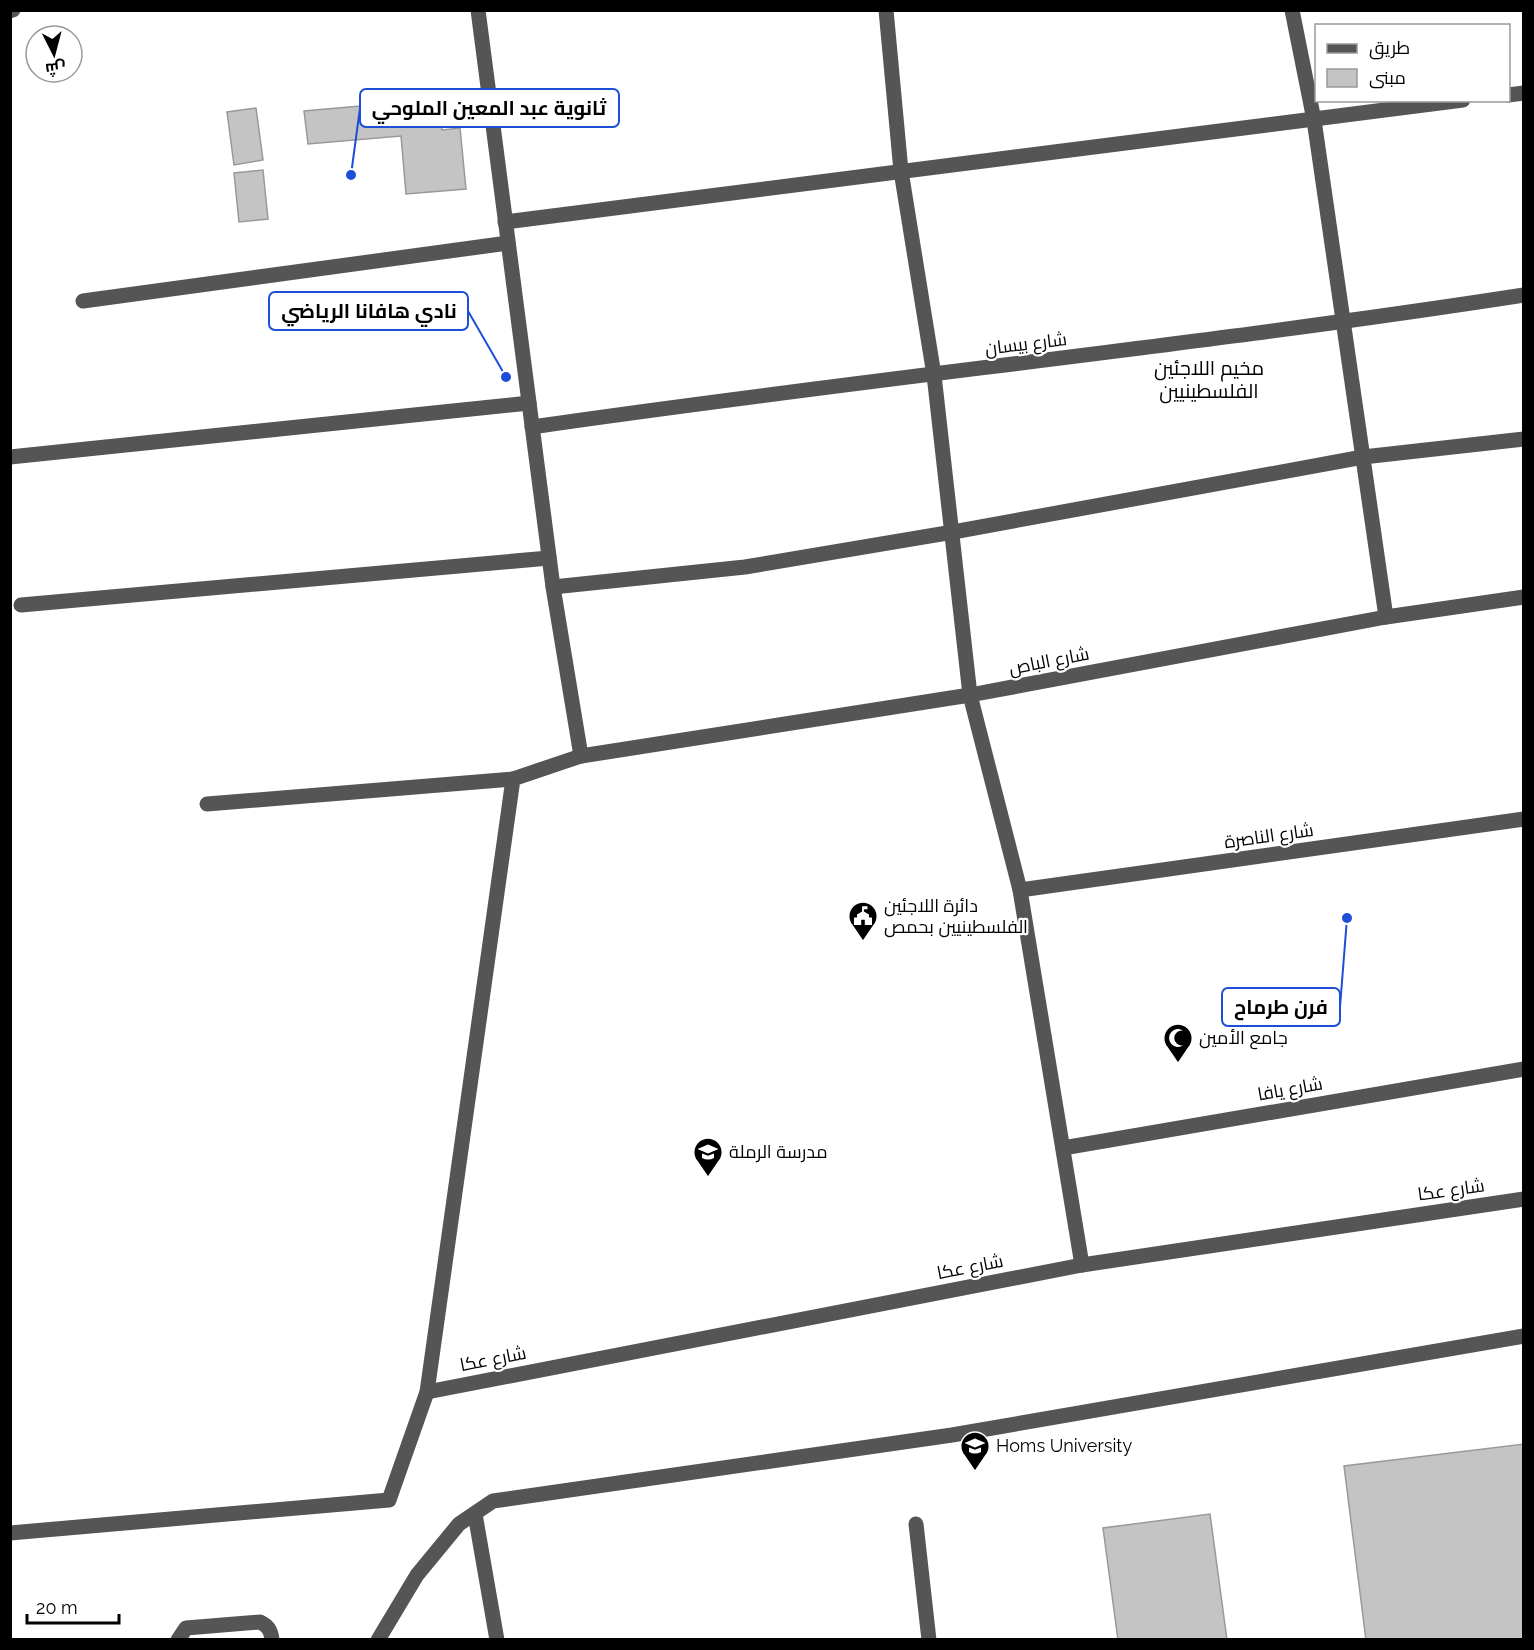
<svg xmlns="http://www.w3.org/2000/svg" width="1534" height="1650" font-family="Raleway,Cairo,sans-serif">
<rect width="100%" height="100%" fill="#fff"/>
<g fill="#c4c4c4" stroke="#999" stroke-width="1.5">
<path d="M440 99 442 130 460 128 466 189 406 194 401 136 308 144 304 111Z"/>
<path d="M256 108 263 160 234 165 227 112Z"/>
<path d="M263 170 268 219 239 222 234 173Z"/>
<path d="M1524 1444V1640H1366L1344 1466Z"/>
<path d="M1210 1514 1227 1640H1118L1103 1528Z"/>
</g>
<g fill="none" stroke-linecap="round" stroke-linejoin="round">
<g stroke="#555" stroke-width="15">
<path d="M478 10 553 587 581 756"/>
<path d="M886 10 901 171 934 375 970 695 1020 890 1082 1265"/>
<path d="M1292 10 1314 120 1386 617"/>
<path d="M10 11 13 10"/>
<path d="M1508 95 1524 93"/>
<path d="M505 222 1463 100"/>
<path d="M83 301 508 243"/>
<path d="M532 427C862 379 1194 346 1524 295"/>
<path d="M10 457 529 403"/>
<path d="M553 587 745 567 953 532 1363 457 1524 439"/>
<path d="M21 605 549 558"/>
<path d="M207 804 513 779"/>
<path d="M1020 890 1524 819"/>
<path d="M1063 1148 1524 1069"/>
<path d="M427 1392 1082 1265 1524 1199"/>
<path d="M475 1514 497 1640"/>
<path d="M916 1524 929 1640"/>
<path d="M10 1533 389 1500 427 1392 513 779 581 756 970 695 1386 617 1524 597"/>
<path d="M178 1640 186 1628 260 1622C268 1626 271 1630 272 1640"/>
<path d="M378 1640 417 1575 459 1524 493 1501 952 1435 1524 1336"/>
</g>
</g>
<defs>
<g id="civic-pin" transform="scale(1.5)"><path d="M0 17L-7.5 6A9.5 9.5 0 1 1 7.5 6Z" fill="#000" stroke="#fff"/><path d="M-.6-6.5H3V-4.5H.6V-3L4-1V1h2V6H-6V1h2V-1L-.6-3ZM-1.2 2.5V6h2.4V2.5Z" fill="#fff"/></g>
<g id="mosque-pin" transform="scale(1.5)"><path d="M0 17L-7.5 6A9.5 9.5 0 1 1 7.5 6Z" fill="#000" stroke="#fff"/><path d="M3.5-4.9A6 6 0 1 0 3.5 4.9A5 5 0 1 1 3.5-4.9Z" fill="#fff"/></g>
<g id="school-pin" transform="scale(1.5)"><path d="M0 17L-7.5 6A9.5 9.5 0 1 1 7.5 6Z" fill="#000" stroke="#fff"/><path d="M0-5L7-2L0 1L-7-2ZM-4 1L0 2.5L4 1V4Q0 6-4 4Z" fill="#fff"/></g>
<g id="university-pin" transform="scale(1.5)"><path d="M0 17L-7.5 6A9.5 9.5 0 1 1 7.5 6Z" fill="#000" stroke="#fff"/><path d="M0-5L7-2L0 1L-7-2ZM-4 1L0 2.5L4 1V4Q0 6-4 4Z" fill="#fff"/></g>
</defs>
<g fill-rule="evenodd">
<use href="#civic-pin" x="863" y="916"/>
<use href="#mosque-pin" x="1178" y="1038"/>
<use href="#school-pin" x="708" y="1152"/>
<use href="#university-pin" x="975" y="1446"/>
</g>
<g text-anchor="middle" stroke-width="4.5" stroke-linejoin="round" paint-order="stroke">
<g font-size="18" fill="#000" stroke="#fff">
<text transform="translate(1026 344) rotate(-7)" y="6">شارع بيسان</text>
<text transform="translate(1049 661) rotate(-11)" y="6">شارع الباص</text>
<text transform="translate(1269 836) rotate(-8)" y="6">شارع الناصرة</text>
<text transform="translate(1290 1089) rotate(-10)" y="6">شارع يافا</text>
<text transform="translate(1451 1190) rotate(-8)" y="6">شارع عكا</text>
<text transform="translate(970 1267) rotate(-11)" y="6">شارع عكا</text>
<text transform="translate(493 1359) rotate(-11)" y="6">شارع عكا</text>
</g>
<g font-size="18" fill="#000" stroke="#fff" text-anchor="start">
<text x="884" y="912">دائرة اللاجئين<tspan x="884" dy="21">الفلسطينيين بحمص</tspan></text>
<text x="1199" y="1044">جامع الأمين</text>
<text x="729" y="1158">مدرسة الرملة</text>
<text x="996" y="1452">Homs University</text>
</g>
<g font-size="20" fill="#000" stroke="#fff">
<text x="1209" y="375">مخيم اللاجئين<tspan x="1209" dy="23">الفلسطينيين</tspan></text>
</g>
</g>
<path fill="none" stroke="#1d4ed8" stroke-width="2" d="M351 175L360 108M506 377L468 311M1347 918L1340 1007"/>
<g fill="#1d4ed8" stroke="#fff" stroke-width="2">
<circle cx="351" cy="175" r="6"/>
<circle cx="506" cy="377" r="6"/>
<circle cx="1347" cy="918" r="6"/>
</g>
<g fill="#fff" stroke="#1d4ed8" stroke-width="2">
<rect x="360" y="89" width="259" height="38" rx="6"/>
<rect x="269" y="292" width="199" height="38" rx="6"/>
<rect x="1222" y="988" width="118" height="38" rx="6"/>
</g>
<g font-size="20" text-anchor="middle" font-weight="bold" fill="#000">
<text x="489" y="115">ثانوية عبد المعين الملوحي</text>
<text x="369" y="318">نادي هافانا الرياضي</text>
<text x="1281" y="1014">فرن طرماح</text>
</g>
<rect width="1534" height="1650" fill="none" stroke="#000000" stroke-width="24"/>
<rect x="1315" y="24" width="195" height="78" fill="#ffffff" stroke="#999999" stroke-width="1.5"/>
<rect x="1327" y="44" width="30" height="9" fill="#555555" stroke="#999999" stroke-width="1.5"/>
<text x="1369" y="54" font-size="18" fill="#000000">طريق</text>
<rect x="1327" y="69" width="30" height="18" fill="#c4c4c4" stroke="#999999" stroke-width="1.5"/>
<text x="1369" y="84" font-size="18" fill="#000000">مبنى</text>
<g transform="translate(54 54) rotate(174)"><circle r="28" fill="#ffffff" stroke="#999999" stroke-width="1.5"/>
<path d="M0-4.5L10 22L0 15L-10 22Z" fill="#000000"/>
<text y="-9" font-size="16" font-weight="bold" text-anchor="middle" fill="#000000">ش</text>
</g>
<path d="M27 1614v9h92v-9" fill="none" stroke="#000000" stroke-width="3"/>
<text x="36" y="1614" font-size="18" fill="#000000" stroke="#ffffff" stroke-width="4.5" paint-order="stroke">20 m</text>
</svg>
